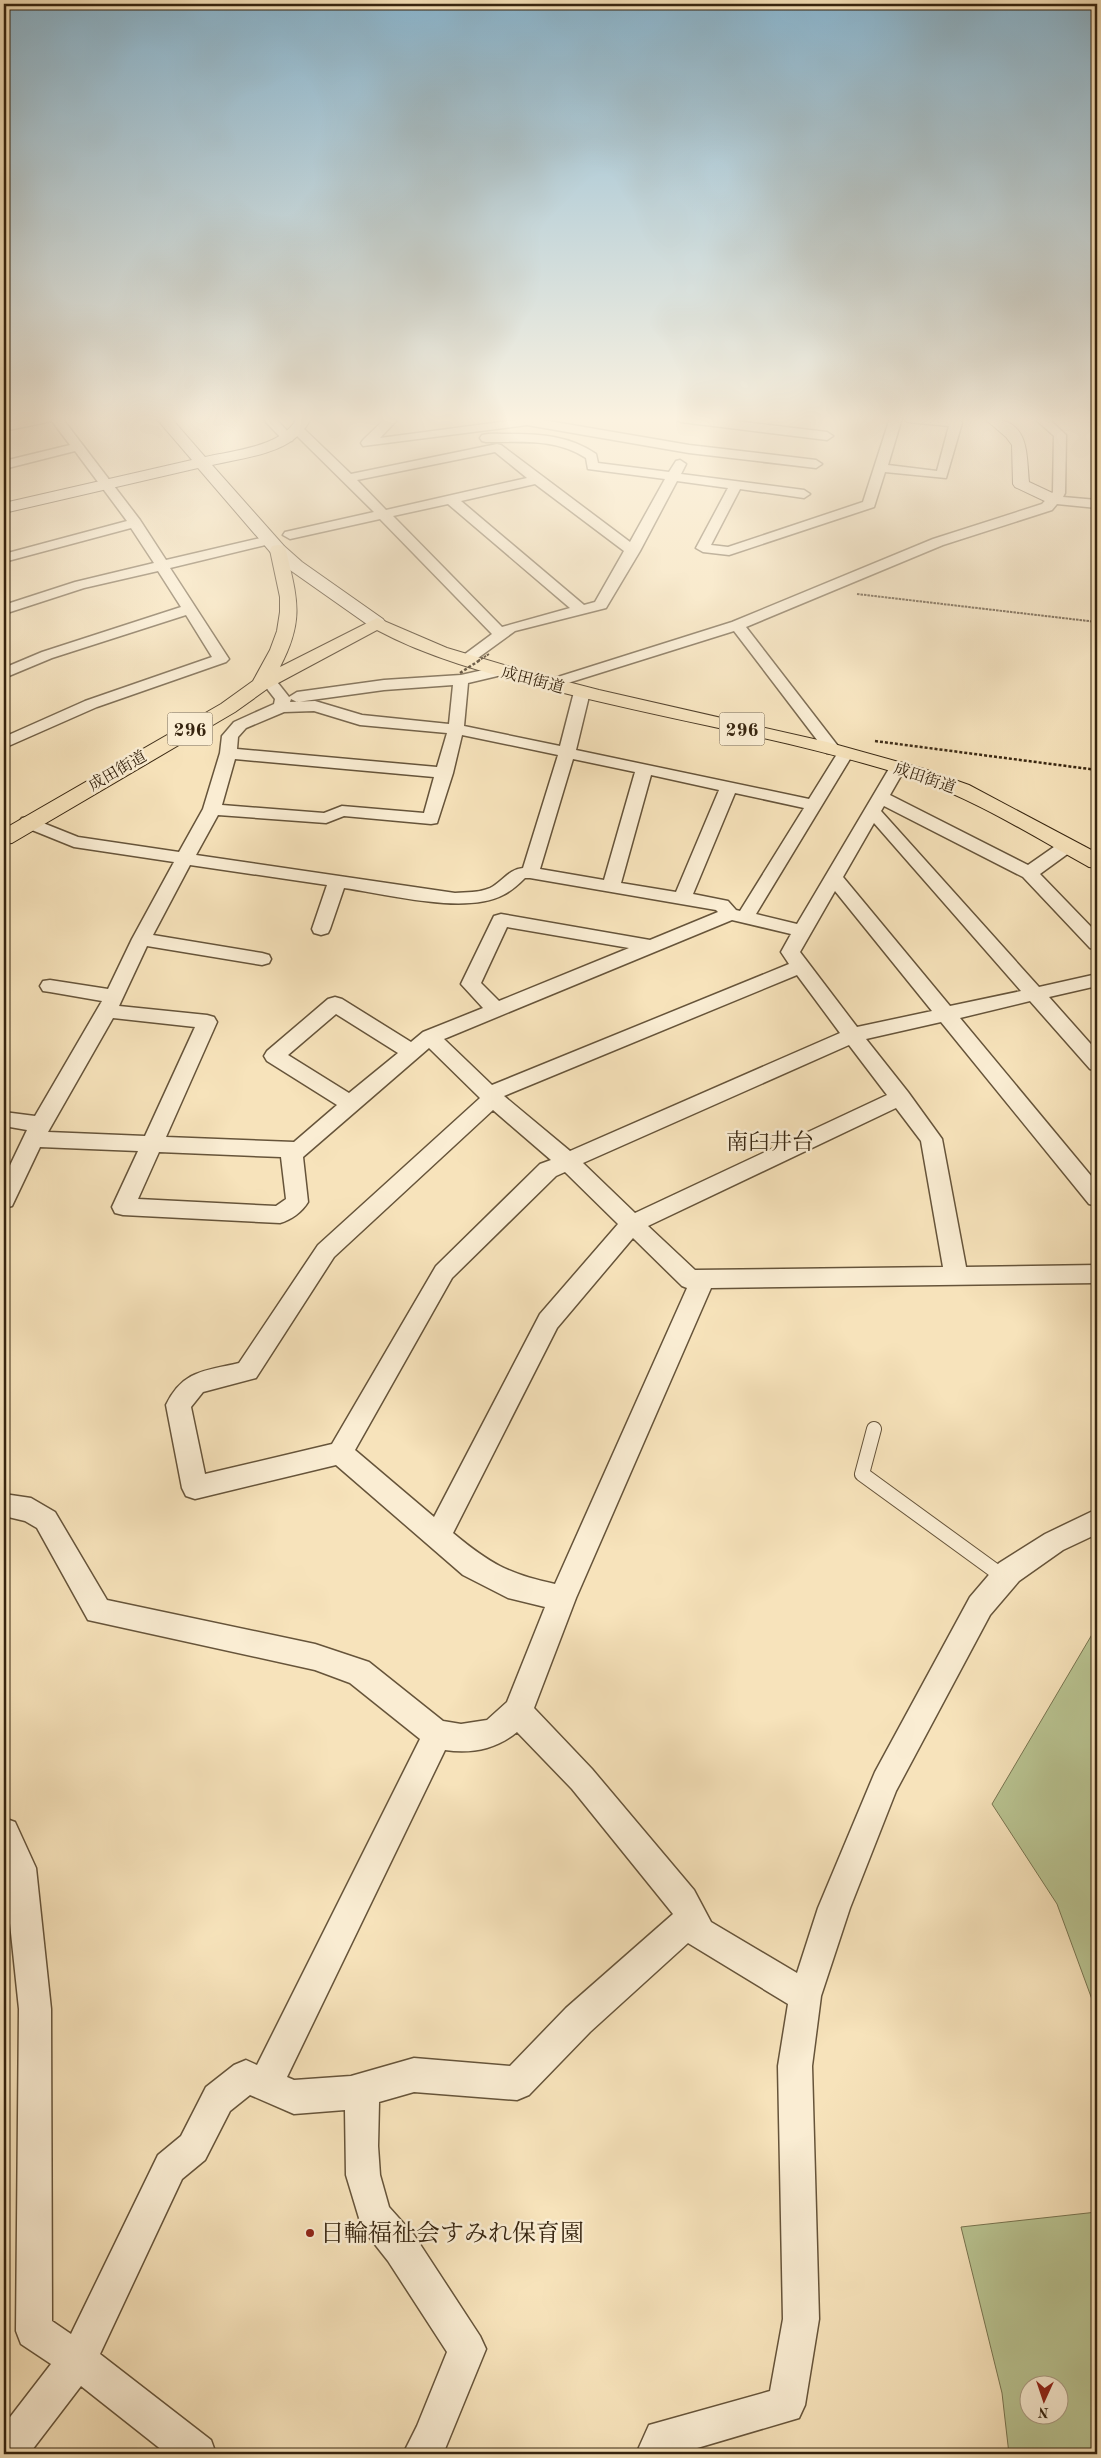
<svg xmlns="http://www.w3.org/2000/svg" width="1101" height="2458" font-family="'Old Standard TT','Noto Serif JP',serif">
<rect width="100%" height="100%" fill="#f7e3bb"/>
<filter id="stains"><feTurbulence type="fractalNoise" baseFrequency=".004" numOctaves="4"/><feColorMatrix values="0 0 0 0 .2 0 0 0 0 .09 0 0 0 0 .02 0 0 0 .5 -.17"/></filter>
<radialGradient id="worn" r=".72"><stop offset=".6" stop-color="#630" stop-opacity="0"/><stop offset="1" stop-color="#630" stop-opacity=".3"/></radialGradient>
<g fill="#b9c492" stroke="#787450" fill-rule="evenodd">
<path d="M1097 1626V2013L1057 1904 992 1804Z"/>
<path d="M1097 2212V2454H1009L1002 2393 961 2227ZM1028 2386H1058V2416H1028Z"/>
</g>
<g fill="none" stroke-linecap="round" stroke-linejoin="round">
<g stroke="#66543a" stroke-width="16">
<path id="lane" d="M874 1429 862 1474 1005 1578"/>
</g>
<g stroke="#66543a" stroke-width="3">
<g id="street">
<path d="M32 418H62L140 520 166 560 269 536 276 540 274 543 170 568 229 659 226 662 97 707 4 748V737L85 701 212 657 186 615 52 658 4 678V668L42 652 181 607 158 571 84 588 4 614V605L75 582 154 563 131 528 4 562V554L127 521 75 451 4 469V461L70 445 52 421 4 431V423Z"/>
<path d="M262 418H275L294 438 292 441H284Z"/>
<path d="M386 418H399L380 438 531 418 689 445 816 460 822 464 816 468 689 453 527 425 363 446 361 443 363 440Z"/>
<path d="M675 418H709L827 432 833 436 827 440 681 422Z"/>
<path d="M890 418H902L888 465 937 471 949 426 908 422 902 418H941L960 420 962 423 946 478 885 472 874 507 729 555 703 552 696 548 728 488 677 481 640 551 606 608 515 631 471 663H461L458 660 461 657 492 634 380 519 290 539 283 535 285 532 374 512 294 433 292 430 294 427H302L351 474 497 444 501 445 630 542 665 479 588 469 586 458C556 438 520 442 486 442L482 441 480 438 482 435C490 433 500 434 509 434 541 434 570 436 596 454L598 463 669 472 676 461 680 460 686 464 681 474 804 490 810 494 804 498 740 489 711 545 728 547 863 502ZM495 452 527 478 386 510 357 480ZM535 484 624 551 595 602 584 605 461 501ZM448 504 570 608 502 627 393 516Z"/>
<path d="M1034 418H1048L1066 435 1065 493 1063 497 1097 500V508L1057 504 1052 510 943 545 746 627 841 750 851 751 853 754 756 914 797 924 890 767 892 763H904L906 767 890 795 1028 865 1061 842H1073L1076 846 1073 850 1040 874 1097 933V950L1090 948 1023 877 884 806 881 811 1039 987 1097 974V986L1049 997 1097 1051V1071L1090 1069 1030 1001 960 1018 1097 1183V1206L1089 1204 941 1022 866 1039 908 1092 942 1139 966 1267 1097 1265V1283L711 1288 576 1598 534 1708 592 1769 694 1890 711 1922 797 1973 818 1908 875 1772 970 1597 999 1563 1045 1534 1097 1509V1534L1063 1550 1019 1581 990 1615 896 1791 850 1908 821 1996 812 2066 819 2319 805 2405 799 2418 677 2454H636L649 2425 770 2391 783 2319 778 2066 788 2004 688 1943 590 2032 529 2095 517 2100 414 2092 379 2102 378 2146 380 2175 389 2207 414 2235 480 2336 486 2349 443 2454H403L417 2426 447 2352 388 2261 362 2228 346 2175 345 2110 294 2114 250 2095 230 2111 205 2160 182 2179 100 2354 211 2440 216 2454H167L81 2386 29 2454H4V2425L51 2364 21 2344 16 2331 19 2009 4 1866V1818L15 1822 36 1868 51 2009 52 2321 71 2334 158 2155 181 2136 206 2087 234 2065 246 2060 257 2065 420 1739 350 1683 315 1670 88 1620 37 1528 25 1521 4 1516V1494L31 1498 55 1512 107 1600 315 1644 369 1662 443 1721 461 1724 487 1720 507 1702 545 1607 508 1598 463 1575 336 1465 195 1499 186 1496 182 1488 166 1405C183 1370 205 1371 239 1363L318 1245 480 1098 429 1048 303 1157 308 1202C302 1212 291 1220 280 1223L123 1215 115 1213 112 1207 138 1151 40 1147 12 1206 4 1208V1178L27 1130 4 1126V1112L35 1116 102 1001 50 992 43 991 40 986 43 981 50 980 108 989 132 939 174 862 74 847 22 826 19 822 22 818 28 817 78 837 179 852 203 809 220 753 222 736 234 722 274 704 275 699 261 681 264 678H274L289 697 297 692 384 680 461 675 501 666 506 668 509 671 506 674 468 683 464 726 560 746 574 692 582 687 590 692 576 750 809 799 837 754 827 753 734 631 555 687 550 689 542 684 545 681 732 622 933 539 1042 504 1053 492 1054 436ZM453 685 449 724 362 715 315 701 290 702 291 699 297 702 384 690ZM314 711 360 725 447 733 437 767 237 749 238 737 246 728 284 712ZM462 735 558 755 523 868C509 869 502 882 490 888 479 893 466 892 455 893L196 855 218 815 326 823 344 816 431 824 437 823 453 773ZM235 759 434 777 424 813 342 806 324 813 222 805ZM573 759 635 772 604 880 540 869ZM651 775 719 790 676 892 621 883ZM735 793 804 808 740 911 736 910 728 901 693 894ZM874 823 1021 991 950 1006 843 877ZM190 865 327 885 312 929 314 933 321 935 328 933 330 929 344 888C387 894 465 915 503 895 511 891 518 885 525 878H530L716 910 718 912 650 940 501 914 494 916 461 984 483 1008 423 1032 411 1042 342 999 335 997 328 999 267 1051 264 1056 267 1061 337 1105 294 1142 166 1137 217 1022 214 1017 207 1015 119 1006 147 946 262 965 269 963 271 959 269 955 262 953 153 935ZM835 891 932 1011 857 1027 800 952ZM732 920 791 934 781 952 789 964 492 1085 444 1039ZM507 927 629 948 499 1001 481 983ZM797 975 840 1033 570 1151 504 1096ZM336 1014 398 1053 349 1093 288 1055ZM113 1018 195 1027 145 1136 48 1132ZM849 1045 887 1095 635 1213 583 1163ZM896 1108 921 1141 943 1267 695 1270 648 1226ZM493 1110 551 1160 540 1164 436 1266 332 1444 205 1474 191 1407 203 1392 256 1378 334 1257ZM159 1152 281 1157 286 1199 276 1206 138 1199ZM565 1172 618 1224 540 1314 434 1517 355 1450 452 1278 556 1176ZM633 1238 682 1286 687 1288 555 1584C508 1574 489 1563 453 1533L557 1328ZM517 1732 572 1789 673 1914 566 2008 510 2066 414 2058 351 2076 294 2080 287 2077 445 1750C472 1754 496 1749 517 1732Z"/>
</g>
</g>
<g stroke="#36240f" stroke-width="2">
<g id="secondary">
<path d="M156 418H171L205 457C235 450 282 447 297 418H311C295 454 246 457 212 465L284 546 302 562 383 619 386 623 383 627H371L290 570 272 554 198 468 4 513V503L192 460Z"/>
<path d="M984 418C1029 418 1026 448 1029 482L1061 497 1063 500 1061 503H1049L1015 487 1013 484 1012 445 1006 437Z"/>
</g>
</g>
<g stroke="#36240f" stroke-width="2">
<path id="highway" d="M278 545 284 546 286 550C297 599 305 619 280 667L377 618 447 648 514 668 599 690 827 742 924 769 969 785 1097 853V868L1089 867C1031 835 973 798 910 777 794 740 674 721 556 691 495 675 433 660 377 630L267 689 235 712 12 843 4 844V829L221 704 253 681 270 650 277 631 280 612V597L270 550 272 546Z"/>
</g>
<path stroke="#36240f" stroke-width="2" stroke-dasharray="2.5 1" stroke-linecap="butt" d="M857 594 1097 622"/>
<path stroke="#36240f" stroke-width="2.5" stroke-dasharray="3 2" stroke-linecap="butt" d="M875 741 1097 770"/>
<use href="#lane" stroke="#faedd3" stroke-width="14"/>
<use href="#street" fill="#faedd3" fill-rule="evenodd"/>
<use href="#secondary" fill="#faedd3" fill-rule="evenodd"/>
<use href="#highway" fill="#f7e3bb" fill-rule="evenodd"/>
<path stroke="#36240f" stroke-width="2" stroke-dasharray="2.5 1" stroke-linecap="butt" d="M478 661 489 654"/>
<path stroke="#36240f" stroke-width="2.5" stroke-dasharray="3 2" stroke-linecap="butt" d="M460 673 480 660"/>
</g>
<linearGradient id="sky" x2="0" y2="1"><stop stop-color="#8ab8d3"/><stop offset="0.55" stop-color="#fbf2e0"/><stop offset="1" stop-color="#fbf2e0" stop-opacity="0"/></linearGradient>
<rect width="1101" height="762" fill="url(#sky)"/>
<circle fill="#8f2418" stroke="#faedd3" stroke-width="2" cx="310" cy="2233" r="5"/>
<g text-anchor="middle" stroke-width="5" stroke-linejoin="round" paint-order="stroke">
<g font-size="16" fill="#36240f" stroke="#faedd3">
<text transform="translate(533 679) rotate(15)" y="6">成田街道</text>
<text transform="translate(117 770) rotate(-30)" y="6">成田街道</text>
<text transform="translate(925 777) rotate(19)" y="6">成田街道</text>
</g>
<g fill="#faedd3" stroke="#71604a" stroke-width="1">
<rect x="167.5" y="712.5" width="45" height="33" rx="4"/>
<rect x="719.5" y="712.5" width="45" height="33" rx="4"/>
</g>
<g font-size="19" font-weight="bold" fill="#36240f">
<text x="190" y="736">296</text>
<text x="742" y="736">296</text>
</g>
<g font-size="22" fill="#36240f" stroke="#faedd3">
<text x="770" y="1149">南臼井台</text>
</g>
<g font-size="24" fill="#36240f" stroke="#faedd3" text-anchor="start">
<text x="320" y="2241">日輪福祉会すみれ保育園</text>
</g>
</g>
<rect width="1101" height="2458" fill="none" stroke="#f7e3bb" stroke-width="20"/>
<rect x="5" y="5" width="1091" height="2448" fill="none" stroke="#36240f" stroke-width="2.5"/>
<rect x="10" y="10" width="1081" height="2438" fill="none" stroke="#36240f"/>
<g transform="translate(1044 2400) rotate(183)"><circle r="24" fill="#faedd3" stroke="#ac9d85"/>
<path d="M0-4L9 19L0 12L-9 19Z" fill="#8f2418"/>
<text y="-8" font-size="14" font-weight="bold" text-anchor="middle" fill="#36240f">N</text>
</g>
<rect width="100%" height="100%" filter="url(#stains)"/>
<rect width="100%" height="100%" fill="url(#worn)"/>
</svg>
